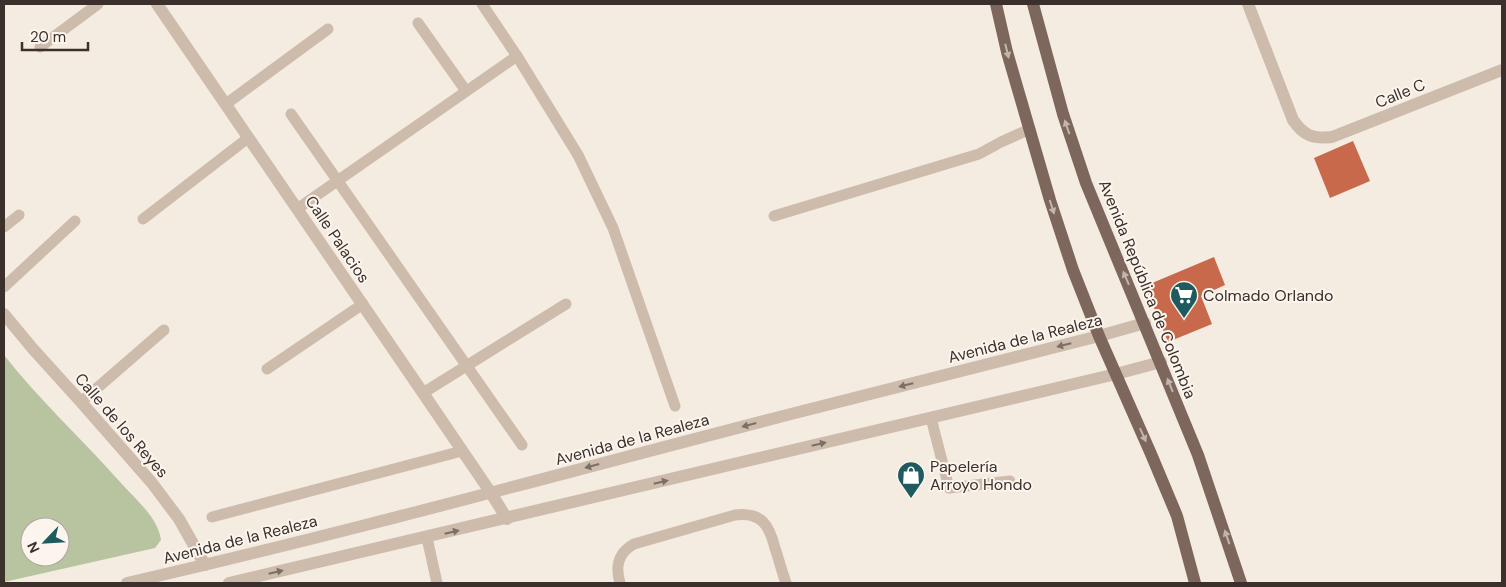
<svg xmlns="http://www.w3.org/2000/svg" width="1506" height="587" font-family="'DM Sans',sans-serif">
<rect width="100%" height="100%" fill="#f4ebe1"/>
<path fill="#b8c4a0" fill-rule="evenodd" d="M4 355C39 400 82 439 120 482 135 499 158 517 161 540L155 548 4 582ZM30 527H60V557H30Z"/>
<g fill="#c8694b">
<path d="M1353 141 1370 181 1330 198 1314 158Z"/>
<path d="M1214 257 1225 285 1201 296 1212 324 1168 342 1145 286Z"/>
</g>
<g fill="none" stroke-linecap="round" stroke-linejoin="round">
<g stroke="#cdbbac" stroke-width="11">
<path d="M482 4 517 56 578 155 613 228 675 406"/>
<path d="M418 23 466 91"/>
<path d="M40 47 98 4"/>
<path d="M226 104 328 29"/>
<path d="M291 114 522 445"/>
<path d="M297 209 517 56"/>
<path d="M774 216 979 154 1001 142 1030 129"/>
<path d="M143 219 248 138"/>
<path d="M4 227 19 215"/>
<path d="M4 287 75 221"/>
<path d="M267 369 363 304"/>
<path d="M423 393 566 304"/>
<path d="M81 402 164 330"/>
<path d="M931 418 949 488 1010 481"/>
<path d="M212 517 462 451"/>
<path d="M427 538 437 583"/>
<path d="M620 583C615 566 618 553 634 544L735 515C762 512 769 525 775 548 779 560 782 572 786 583"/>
</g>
<g stroke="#cdbbac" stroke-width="12">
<path d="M157 4 423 393 491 493 507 519"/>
<path d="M1248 4 1293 120C1304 136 1313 139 1332 137L1502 70"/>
<path d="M4 314 33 349 81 402 152 483 179 519 205 565"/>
<path d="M127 583C350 532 570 471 791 414 894 387 997 362 1099 336L1145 323"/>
<path d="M229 583C525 516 820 444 1116 374L1161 362"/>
</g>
<g stroke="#7d675c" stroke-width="12">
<path d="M996 4 1007 52 1050 200 1073 270 1099 336 1151 454 1177 516 1195 583"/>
<path d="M1033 4 1063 114 1086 183 1198 455 1241 583"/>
</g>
</g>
<defs><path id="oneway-solid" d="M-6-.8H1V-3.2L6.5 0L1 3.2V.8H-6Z" transform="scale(1.25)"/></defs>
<g fill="#c2b5ac">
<use href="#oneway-solid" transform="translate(1007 51) rotate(76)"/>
<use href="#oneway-solid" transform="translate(1067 127) rotate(-109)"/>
<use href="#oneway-solid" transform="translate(1052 207) rotate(72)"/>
<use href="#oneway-solid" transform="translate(1126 278) rotate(-113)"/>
<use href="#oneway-solid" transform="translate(1170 385) rotate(-112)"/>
<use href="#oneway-solid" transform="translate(1143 435) rotate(66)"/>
<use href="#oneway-solid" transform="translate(1227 537) rotate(-109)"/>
</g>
<g fill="#7d6f65">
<use href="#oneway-solid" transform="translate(1064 345) rotate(166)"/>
<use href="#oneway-solid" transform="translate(906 385) rotate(166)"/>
<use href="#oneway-solid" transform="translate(749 425) rotate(165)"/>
<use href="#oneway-solid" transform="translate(819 444) rotate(-13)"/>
<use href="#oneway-solid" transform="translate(592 466) rotate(165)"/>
<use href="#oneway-solid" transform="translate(661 482) rotate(-13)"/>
<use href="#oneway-solid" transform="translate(452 532) rotate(-13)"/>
<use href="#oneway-solid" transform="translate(276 572) rotate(-13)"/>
</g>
<defs>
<g id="supermarket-pin" transform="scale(1.4375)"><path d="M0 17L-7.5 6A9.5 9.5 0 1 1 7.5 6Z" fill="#1f5a5e" stroke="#fbf5ee"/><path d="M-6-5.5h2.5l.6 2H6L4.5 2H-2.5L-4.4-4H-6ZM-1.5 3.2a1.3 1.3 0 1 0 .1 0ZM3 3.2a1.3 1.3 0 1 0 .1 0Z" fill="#fff"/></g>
<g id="shop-pin" transform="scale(1.4375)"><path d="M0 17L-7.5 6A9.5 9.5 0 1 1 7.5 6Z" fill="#1f5a5e" stroke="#fbf5ee"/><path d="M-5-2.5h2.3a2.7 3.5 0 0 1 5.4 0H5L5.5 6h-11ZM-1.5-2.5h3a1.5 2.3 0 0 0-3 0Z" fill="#fff"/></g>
</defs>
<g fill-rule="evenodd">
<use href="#supermarket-pin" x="1184" y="295"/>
<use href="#shop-pin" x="911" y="475"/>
</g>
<g text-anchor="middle" stroke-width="4" stroke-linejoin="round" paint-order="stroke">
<g font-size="16" fill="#3b302b" stroke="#fbf5ee">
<text transform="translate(1400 93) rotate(-22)" y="6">Calle C</text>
<text transform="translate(338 239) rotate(56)" y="6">Calle Palacios</text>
<text transform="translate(1148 289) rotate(68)" y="6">Avenida República de Colombia</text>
<text transform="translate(1025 338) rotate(-14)" y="6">Avenida de la Realeza</text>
<text transform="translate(122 425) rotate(49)" y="6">Calle de los Reyes</text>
<text transform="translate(632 439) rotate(-15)" y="6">Avenida de la Realeza</text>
<text transform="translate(240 539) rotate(-14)" y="6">Avenida de la Realeza</text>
</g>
<g font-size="16" fill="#3b302b" stroke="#fbf5ee" text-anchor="start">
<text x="1203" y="301">Colmado Orlando</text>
<text x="930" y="472">Papelería<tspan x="930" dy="18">Arroyo Hondo</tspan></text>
</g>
</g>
<rect width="1506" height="587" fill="none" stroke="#3b302b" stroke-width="10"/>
<g transform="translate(45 542) rotate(245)"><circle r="24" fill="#fbf5ee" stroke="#aea6a0"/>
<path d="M0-4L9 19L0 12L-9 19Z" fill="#1f5a5e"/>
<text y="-8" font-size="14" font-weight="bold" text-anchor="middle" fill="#3b302b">N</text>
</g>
<path d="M22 42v8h66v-8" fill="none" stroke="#3b302b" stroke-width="2.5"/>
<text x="30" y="42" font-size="15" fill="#3b302b" stroke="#fbf5ee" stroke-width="4" paint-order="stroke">20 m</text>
</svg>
